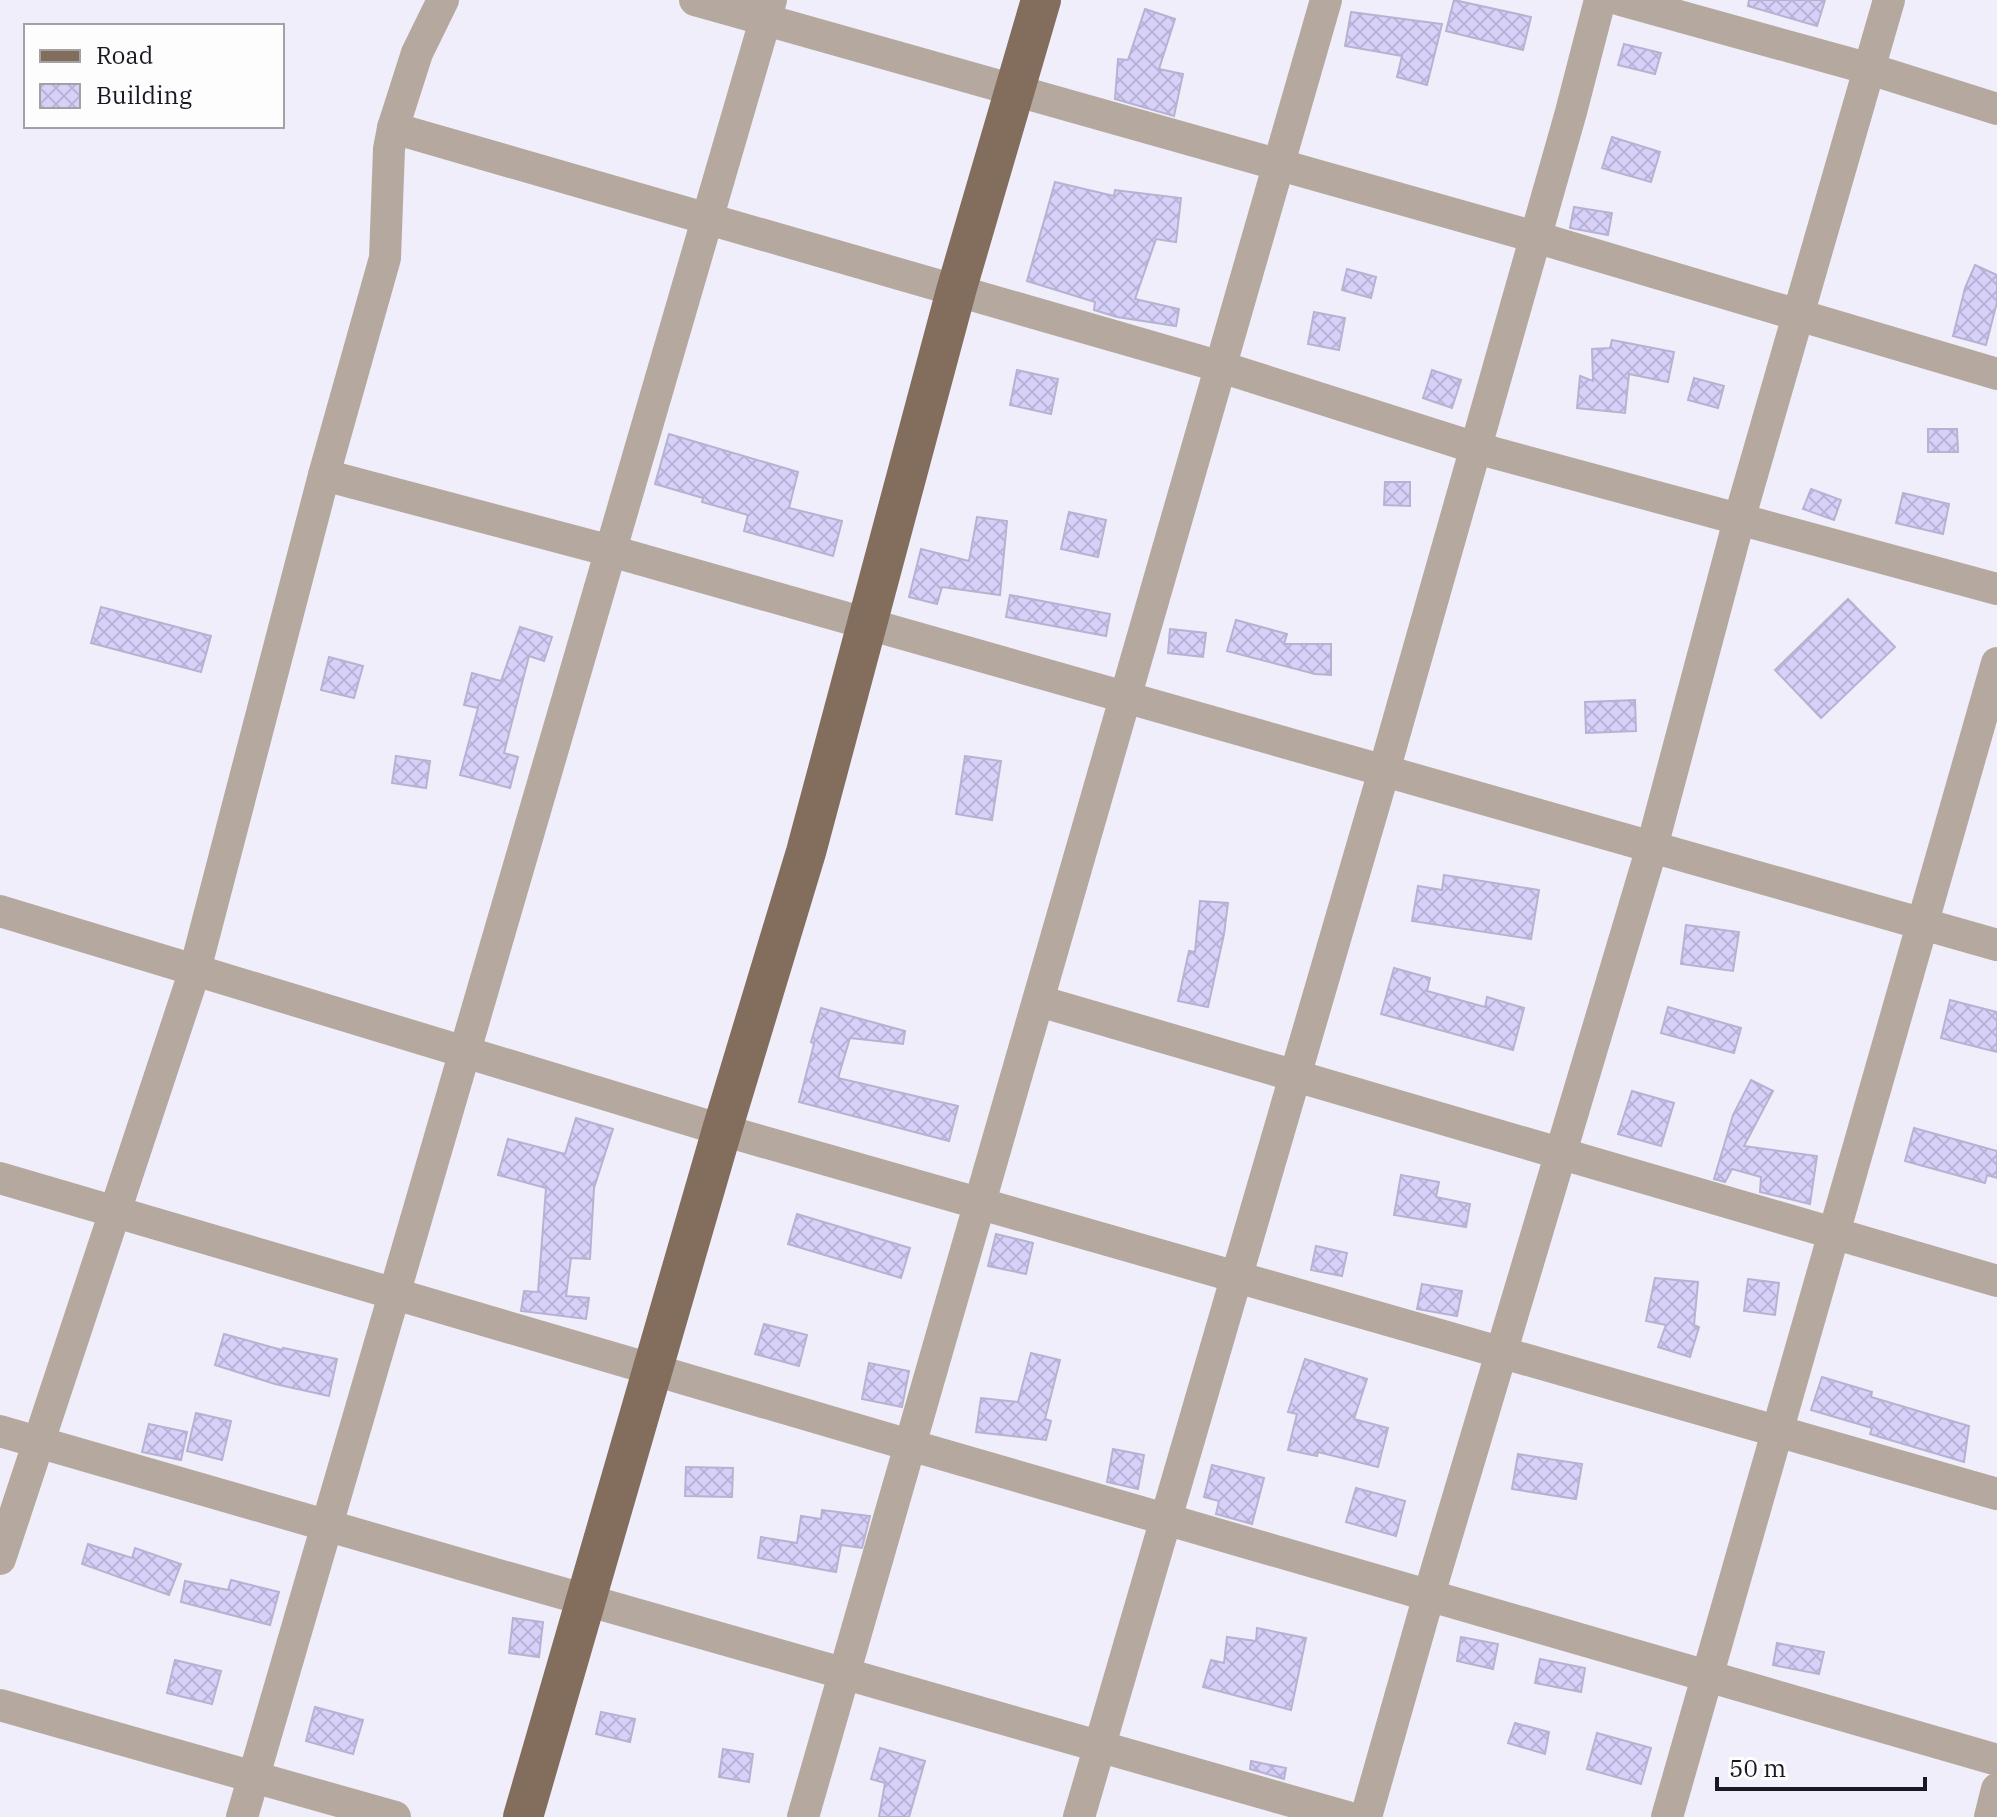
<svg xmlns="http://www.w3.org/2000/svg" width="1997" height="1817" font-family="'IBM Plex Serif',serif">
<defs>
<pattern id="building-cross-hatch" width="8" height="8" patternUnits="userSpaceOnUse" patternTransform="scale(2)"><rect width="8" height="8" fill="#d7d1fa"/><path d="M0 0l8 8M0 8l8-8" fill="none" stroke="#b8b3d6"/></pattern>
</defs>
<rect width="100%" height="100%" fill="#f0eefb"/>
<g fill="url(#building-cross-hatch)" stroke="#b7b2d2" stroke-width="2">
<path d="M1454 0 1531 17 1523 50 1446 31Z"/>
<path d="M1749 0H1825L1817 26 1748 6Z"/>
<path d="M1145 9 1175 19 1159 69 1183 74 1174 116 1115 99 1118 59 1128 60Z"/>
<path d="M1351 12 1442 24 1427 85 1397 77 1402 56 1345 46Z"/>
<path d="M1624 44 1661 53 1655 74 1618 65Z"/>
<path d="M1612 137 1660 152 1651 182 1602 168Z"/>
<path d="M1055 182 1114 196 1115 190 1181 198 1176 242 1156 239 1135 299 1179 309 1176 326 1117 317 1094 310 1095 302 1027 281Z"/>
<path d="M1574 207 1612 213 1608 235 1570 228Z"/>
<path d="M1975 265 1997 275V302L1986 345 1953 336 1965 288Z"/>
<path d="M1347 269 1376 277 1371 298 1342 290Z"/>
<path d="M1314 312 1345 318 1339 350 1308 344Z"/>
<path d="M1612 340 1674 352 1668 382 1629 374 1625 413 1577 408 1580 376 1593 381 1592 349 1610 348Z"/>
<path d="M1017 370 1058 379 1051 414 1010 405Z"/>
<path d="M1432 370 1461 380 1452 408 1423 398Z"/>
<path d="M1694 378 1724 386 1718 408 1688 400Z"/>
<path d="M1928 429H1957L1958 452H1928Z"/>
<path d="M669 434 798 472 789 508 842 521 833 556 744 531 748 515 702 502 703 498 655 484Z"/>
<path d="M1385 482H1410V506L1384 505Z"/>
<path d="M1811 489 1841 500 1834 520 1803 509Z"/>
<path d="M1903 493 1949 504 1943 534 1896 523Z"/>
<path d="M1069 512 1106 520 1098 557 1061 549Z"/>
<path d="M977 517 1007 521 1000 595 942 587 937 604 909 597 921 549 969 561Z"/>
<path d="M1010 595 1110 614 1106 636 1006 617Z"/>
<path d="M1848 599 1895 647 1821 718 1775 670Z"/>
<path d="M101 607 211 636 201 672 91 643Z"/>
<path d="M1236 620 1287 634 1284 644H1331V675L1315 674 1227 651Z"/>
<path d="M520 627 552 637 544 661 529 656 504 753 518 757 510 788 460 775 478 708 464 705 472 673 501 681Z"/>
<path d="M1170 629 1206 633 1203 657 1168 653Z"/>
<path d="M329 657 363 666 354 698 321 690Z"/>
<path d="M1635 700 1636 731 1586 733 1585 702Z"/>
<path d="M396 756 430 761 426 788 392 783Z"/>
<path d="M965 756 1001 761 992 820 956 814Z"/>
<path d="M1444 875 1539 890 1531 939 1412 921 1418 886 1442 890Z"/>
<path d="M1200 901 1228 903 1224 934 1208 1007 1178 1001 1189 951 1195 952Z"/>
<path d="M1686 925 1739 932 1733 971 1681 964Z"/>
<path d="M1394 968 1430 978 1427 991 1485 1007 1487 997 1524 1008 1513 1050 1381 1014Z"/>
<path d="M1950 1000 1997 1012V1052L1941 1038Z"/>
<path d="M1668 1007 1741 1028 1734 1053 1661 1033Z"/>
<path d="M821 1008 905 1031 903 1044 850 1038 838 1078 958 1106 949 1141 799 1102 814 1044 811 1042Z"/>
<path d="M1751 1080 1773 1091 1744 1146 1817 1156 1810 1204 1760 1192 1761 1177 1732 1169 1725 1182 1714 1179 1733 1115Z"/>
<path d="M1632 1091 1674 1103 1661 1146 1618 1134Z"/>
<path d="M576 1118 613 1129 594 1188 590 1259 571 1258 566 1296 589 1298 586 1319 521 1311 524 1291 538 1292 546 1188 498 1175 508 1139 565 1154Z"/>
<path d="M1914 1128 1997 1151V1178L1987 1175 1985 1183 1905 1161Z"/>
<path d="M1401 1175 1439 1182 1436 1197 1470 1204 1466 1227 1394 1215Z"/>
<path d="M797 1214 910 1248 901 1278 788 1244Z"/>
<path d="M996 1234 1033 1243 1026 1274 988 1266Z"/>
<path d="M1316 1246 1347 1253 1342 1276 1311 1270Z"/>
<path d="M1655 1278 1698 1282 1694 1325 1699 1327 1690 1357 1658 1347 1666 1325 1646 1321Z"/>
<path d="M1748 1279 1779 1283 1775 1315 1744 1311Z"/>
<path d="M1422 1284 1462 1291 1457 1316 1417 1309Z"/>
<path d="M764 1324 807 1335 799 1366 755 1354Z"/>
<path d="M224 1334 282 1350 283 1348 337 1359 329 1396 275 1384 215 1365Z"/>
<path d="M1031 1353 1060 1360 1045 1419 1051 1421 1046 1440 976 1432 981 1398 1018 1402Z"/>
<path d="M1305 1359 1367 1379 1354 1419 1388 1428 1378 1467 1318 1452 1317 1456 1288 1450 1297 1414 1288 1412Z"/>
<path d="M869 1363 909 1371 902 1407 862 1399Z"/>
<path d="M1822 1377 1872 1392 1871 1397 1969 1426 1964 1462 1870 1434 1872 1428 1811 1410Z"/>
<path d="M196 1413 231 1421 222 1460 187 1451Z"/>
<path d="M149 1424 187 1432 181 1460 142 1452Z"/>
<path d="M1113 1449 1144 1455 1138 1489 1107 1482Z"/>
<path d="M1518 1454 1582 1464 1576 1499 1512 1489Z"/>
<path d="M1212 1465 1264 1478 1252 1524 1216 1514 1219 1501 1204 1497Z"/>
<path d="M686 1467 733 1468 732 1497 685 1496Z"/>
<path d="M1356 1488 1405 1501 1396 1536 1346 1522Z"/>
<path d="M822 1510 870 1516 862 1548 841 1545 836 1572 758 1558 761 1537 797 1543 801 1516 821 1519Z"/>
<path d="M88 1544 132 1558 135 1548 181 1564 169 1595 82 1564Z"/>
<path d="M231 1580 279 1592 270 1625 181 1602 185 1581 228 1590Z"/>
<path d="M513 1618 543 1622 539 1657 509 1653Z"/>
<path d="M1257 1628 1306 1638 1291 1710 1203 1687 1211 1660 1224 1663 1227 1637 1256 1641Z"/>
<path d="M1461 1637 1498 1644 1493 1669 1457 1661Z"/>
<path d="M1777 1643 1824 1652 1819 1674 1773 1665Z"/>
<path d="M1540 1659 1585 1668 1581 1692 1535 1683Z"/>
<path d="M175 1660 221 1671 212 1704 167 1693Z"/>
<path d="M315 1707 363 1720 353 1754 306 1741Z"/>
<path d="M601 1712 635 1719 630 1742 596 1734Z"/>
<path d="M1515 1723 1549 1732 1545 1754 1508 1743Z"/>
<path d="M1597 1733 1651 1748 1641 1784 1587 1769Z"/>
<path d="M880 1748 925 1761 909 1817H879L885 1783 871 1779Z"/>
<path d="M723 1749 753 1754 749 1782 719 1777Z"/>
<path d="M1251 1761 1286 1768 1284 1779 1250 1769Z"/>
</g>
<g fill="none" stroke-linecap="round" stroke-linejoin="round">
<g stroke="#b5a99f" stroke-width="32">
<path d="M695 0 1535 237 1997 374"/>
<path d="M1621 0 1870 69 1997 109"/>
<path d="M393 128 1218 366 1476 448 1997 589"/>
<path d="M324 475 611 551 1997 945"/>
<path d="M0 911 722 1130 1997 1494"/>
<path d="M1039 1001 1997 1281"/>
<path d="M0 1178 913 1446 1997 1760"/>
<path d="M0 1431C448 1563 899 1687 1347 1817"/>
<path d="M0 1559 195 970 324 475 385 258 389 149 393 128 417 53 443 0"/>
<path d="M0 1705 395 1817"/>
<path d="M242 1817 771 0"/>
<path d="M803 1817C981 1213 1148 605 1326 0"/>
<path d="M1079 1817 1384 771 1571 112 1600 0"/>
<path d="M1366 1817 1429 1595 1652 847 1739 520 1889 0"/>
<path d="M1667 1817 1997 663"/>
<path d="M1990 1817 1997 1789"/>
</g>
<path stroke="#836d5c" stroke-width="40" d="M523 1817 722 1130 806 852 956 291 1041 0"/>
</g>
<rect x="24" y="24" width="260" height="104" fill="#fdfdfd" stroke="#a2a1a5" stroke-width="2"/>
<rect x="40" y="50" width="40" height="12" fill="#836d5c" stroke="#a2a1a5" stroke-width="2"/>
<text x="96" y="64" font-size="24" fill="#191722">Road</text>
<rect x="40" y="84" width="40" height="24" fill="url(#building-cross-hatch)" stroke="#a2a1a5" stroke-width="2"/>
<text x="96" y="104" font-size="24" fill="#191722">Building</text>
<path d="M1717 1777v12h208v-12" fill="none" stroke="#191722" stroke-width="4"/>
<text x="1729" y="1777" font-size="24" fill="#191722" stroke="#fdfdfd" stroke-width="6" paint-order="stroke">50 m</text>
</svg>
